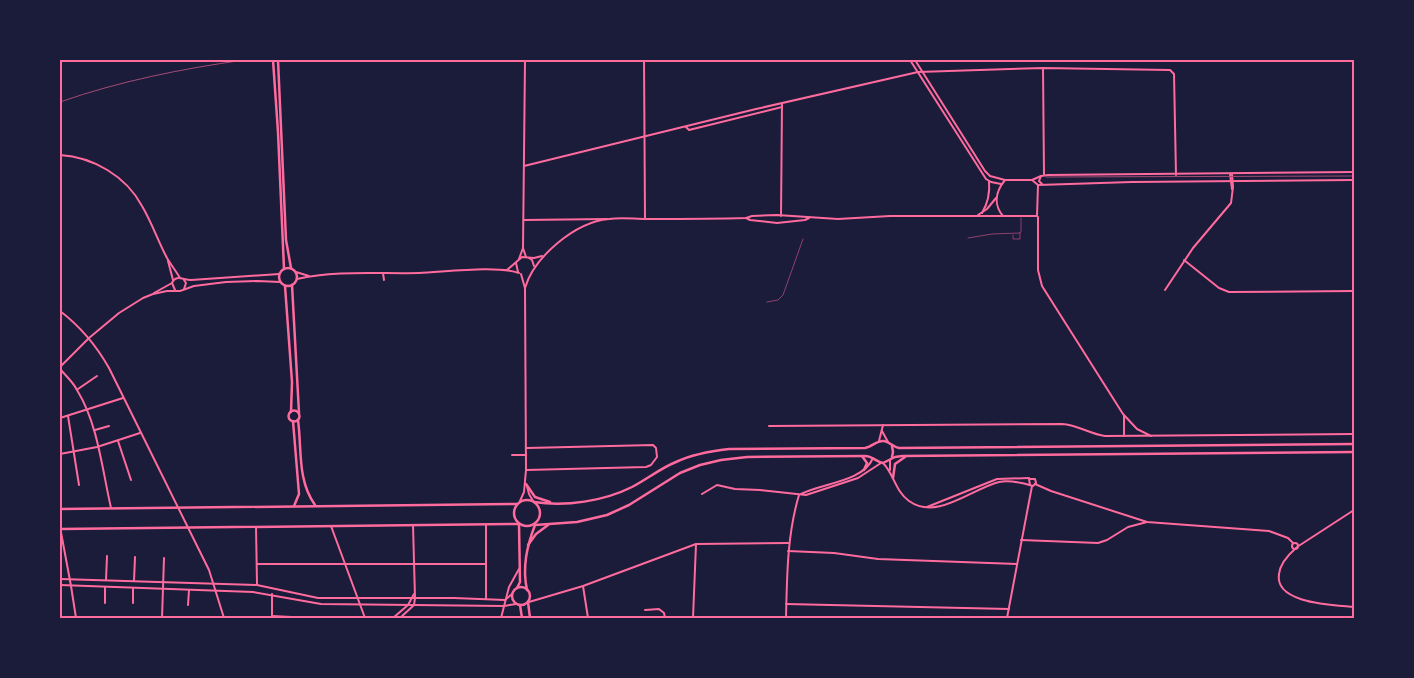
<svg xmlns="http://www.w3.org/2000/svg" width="1414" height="678" font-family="Mulish,sans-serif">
<rect width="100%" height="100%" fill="#1b1b3a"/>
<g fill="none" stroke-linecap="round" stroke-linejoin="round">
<g stroke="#ff6b9d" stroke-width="0.5">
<path d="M1013 235V239H1020V233"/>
<path d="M968 238 992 234 1020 233 1021 231V218"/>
<path d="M767 302 778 300 783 295 803 239"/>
</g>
<g stroke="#ff6b9d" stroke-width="2">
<path d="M525 60 523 248 526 257"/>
<path d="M644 60 645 219"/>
<path d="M910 60 986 179 991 182 1001 184"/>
<path d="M915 60 985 171 990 176 1005 180"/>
<path d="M1043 68 1044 175"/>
<path d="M686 127 689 130 782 107"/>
<path d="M524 166 756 109 918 72 1043 68 1170 70 1174 74 1176 175"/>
<path d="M1230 174 1232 189"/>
<path d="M781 216 782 103"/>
<path d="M1038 217V270L1042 286 1123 414 1137 429 1151 436"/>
<path d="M524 220 607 219"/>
<path d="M519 259 523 248"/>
<path d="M1184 260 1219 288 1229 292 1354 291"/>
<path d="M1165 290 1193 248 1231 203 1233 187 1232 174"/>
<path d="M60 367 89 338"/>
<path d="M60 369C66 376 73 382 77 390 98 424 102 469 111 508"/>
<path d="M78 389 97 376"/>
<path d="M68 416 79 485"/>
<path d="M1124 416V436"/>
<path d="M60 418 123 398"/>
<path d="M769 426 1062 424C1078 425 1090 434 1105 436L1354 434"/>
<path d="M95 430 109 426"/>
<path d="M882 431 888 442"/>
<path d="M118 441 131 480"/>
<path d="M879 441 883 425"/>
<path d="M60 454 97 447 140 433"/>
<path d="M512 455H526"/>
<path d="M890 460V470"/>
<path d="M883 463C894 474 895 491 909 501 937 521 971 489 999 482 1009 480 1023 483 1033 486L1036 483 1035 479H1029L1030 485"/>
<path d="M526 470 646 467 651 465 657 457 656 448 653 445 527 448"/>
<path d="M1035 484 1051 491 1147 522 1269 531 1288 538 1293 543"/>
<path d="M702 494 717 485 735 489 760 490 806 495 858 478 881 463"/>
<path d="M801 494C822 483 863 482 873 458"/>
<path d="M927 507 997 479 1029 478"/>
<path d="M486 524V599"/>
<path d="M331 526 365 618"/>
<path d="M256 527 257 584"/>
<path d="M1021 540 1098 543 1107 540 1128 527 1147 522"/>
<circle cx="1295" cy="546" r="3"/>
<path d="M1297 547 1354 510"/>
<path d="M1296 548C1288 555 1280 564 1279 574 1274 604 1335 605 1354 607"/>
<path d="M788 551 834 553 878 559 1017 564"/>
<path d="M257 564H486"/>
<path d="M106 580 107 556"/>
<path d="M134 581 135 557"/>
<path d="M71 586 76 618"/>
<path d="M583 586 588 618"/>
<path d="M529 602 583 586 696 544 789 543"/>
<path d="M105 603V587"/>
<path d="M133 603V588"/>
<path d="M786 604 1009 609"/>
<path d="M188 605 189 590"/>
<path d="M645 610 659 609 664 613 665 618"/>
<path d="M272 616 311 618"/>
<path d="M75 617 133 618"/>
<path d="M162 618 164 558"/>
<path d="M272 618V594"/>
<path d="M393 618 408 605 414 594"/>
<path d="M400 618 414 605 415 598 413 525"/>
<path d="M501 618 509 587 519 569"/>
<path d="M693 618 696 544"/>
<path d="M786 618C787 577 787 535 799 495"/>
<path d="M1007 618 1032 486"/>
</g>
<g stroke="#ff6b9d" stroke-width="2">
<path d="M60 155C93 157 126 176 142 206 152 223 158 241 167 258 171 265 176 271 180 278"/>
<path d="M1041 176 1039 181 1042 184"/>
<path d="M1032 180 1041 176 1048 175 1354 172"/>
<path d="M1038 185 1132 182 1354 180"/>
<path d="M982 213C988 203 990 192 989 181"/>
<path d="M978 215 987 209 996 198"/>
<path d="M1003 216C993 204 996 191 1005 180H1032L1038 185"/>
<path d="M746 218 750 220 777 223 805 220 809 218"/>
<path d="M529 258 532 260 534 266"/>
<path d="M168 261 173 280"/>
<path d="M516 263 518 272"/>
<path d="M507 270 522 257 534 258 542 256"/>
<path d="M296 272 309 276"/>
<path d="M383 273 384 280"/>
<path d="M297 279C336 270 379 274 419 273 445 272 497 265 519 273"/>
<path d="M184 280 186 283 184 289"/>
<path d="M525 288C534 257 575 222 609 219 621 217 634 219 647 219 680 219 713 219 746 218L752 216 777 215 838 219 890 216H1037L1038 185"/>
<path d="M175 290 172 283C176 274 183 280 191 280L279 274"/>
<path d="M154 293 172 283"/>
<path d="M60 311C81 327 96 345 109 368L209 570 224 618"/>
<path d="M89 338 119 313 143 298 153 294 167 291H180L194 286 226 282 258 281 280 282"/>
<path d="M527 486 529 494 533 501"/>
<path d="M520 501 524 492 526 470 525 288 521 274"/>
<path d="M60 527 71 586"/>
<path d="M60 579 257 585 318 598H454L505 600 512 594"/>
<path d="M60 585 253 592 321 604 504 606 516 604"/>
</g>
<g stroke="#ff6b9d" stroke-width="2.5">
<circle cx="521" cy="596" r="9"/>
<path d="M517 588 520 582 519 524"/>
<path d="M527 590C522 567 527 546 535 525"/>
<path d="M528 602 530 618"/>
<path d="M520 605 522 618"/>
</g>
<g stroke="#ff6b9d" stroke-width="2.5">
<path d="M273 60 278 132 284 269"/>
<path d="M278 60 286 240 291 268"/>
<circle cx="288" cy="277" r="9"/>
<path d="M292 285 299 413"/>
<path d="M285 286 292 382 291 412"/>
<circle cx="294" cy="416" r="5.5"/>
<path d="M298 420C302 449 297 480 315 505"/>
<path d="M293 421 299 494 294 506"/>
<path d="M892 446 893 452 892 457"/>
<path d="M862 456 867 463 864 470"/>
<path d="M893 478 895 464 905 457"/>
<path d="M526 484 535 497 550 502"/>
<circle cx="527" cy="513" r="13"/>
<path d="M534 502C566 507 604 501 632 487 647 479 661 468 676 462 693 454 711 451 729 449L865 448C872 447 877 440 884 441 890 442 893 447 899 448L1354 444"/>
<path d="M60 509 517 504"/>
<path d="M535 525 577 522 607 515 629 505 680 473 700 465 721 460 747 457 865 456C873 456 876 462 883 463L895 457 902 456 1354 452"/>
<path d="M60 529 518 524"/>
<path d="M528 545 536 534 548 525"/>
</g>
<path stroke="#a44b75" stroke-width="1" d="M1046 177 1354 176"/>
<path stroke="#a44b75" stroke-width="1" d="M60 102C120 81 181 69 244 60"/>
</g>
<rect width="1414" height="678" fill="none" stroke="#1b1b3a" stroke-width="122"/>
<rect x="61" y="61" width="1292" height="556" fill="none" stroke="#ff6b9d" stroke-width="2"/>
</svg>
